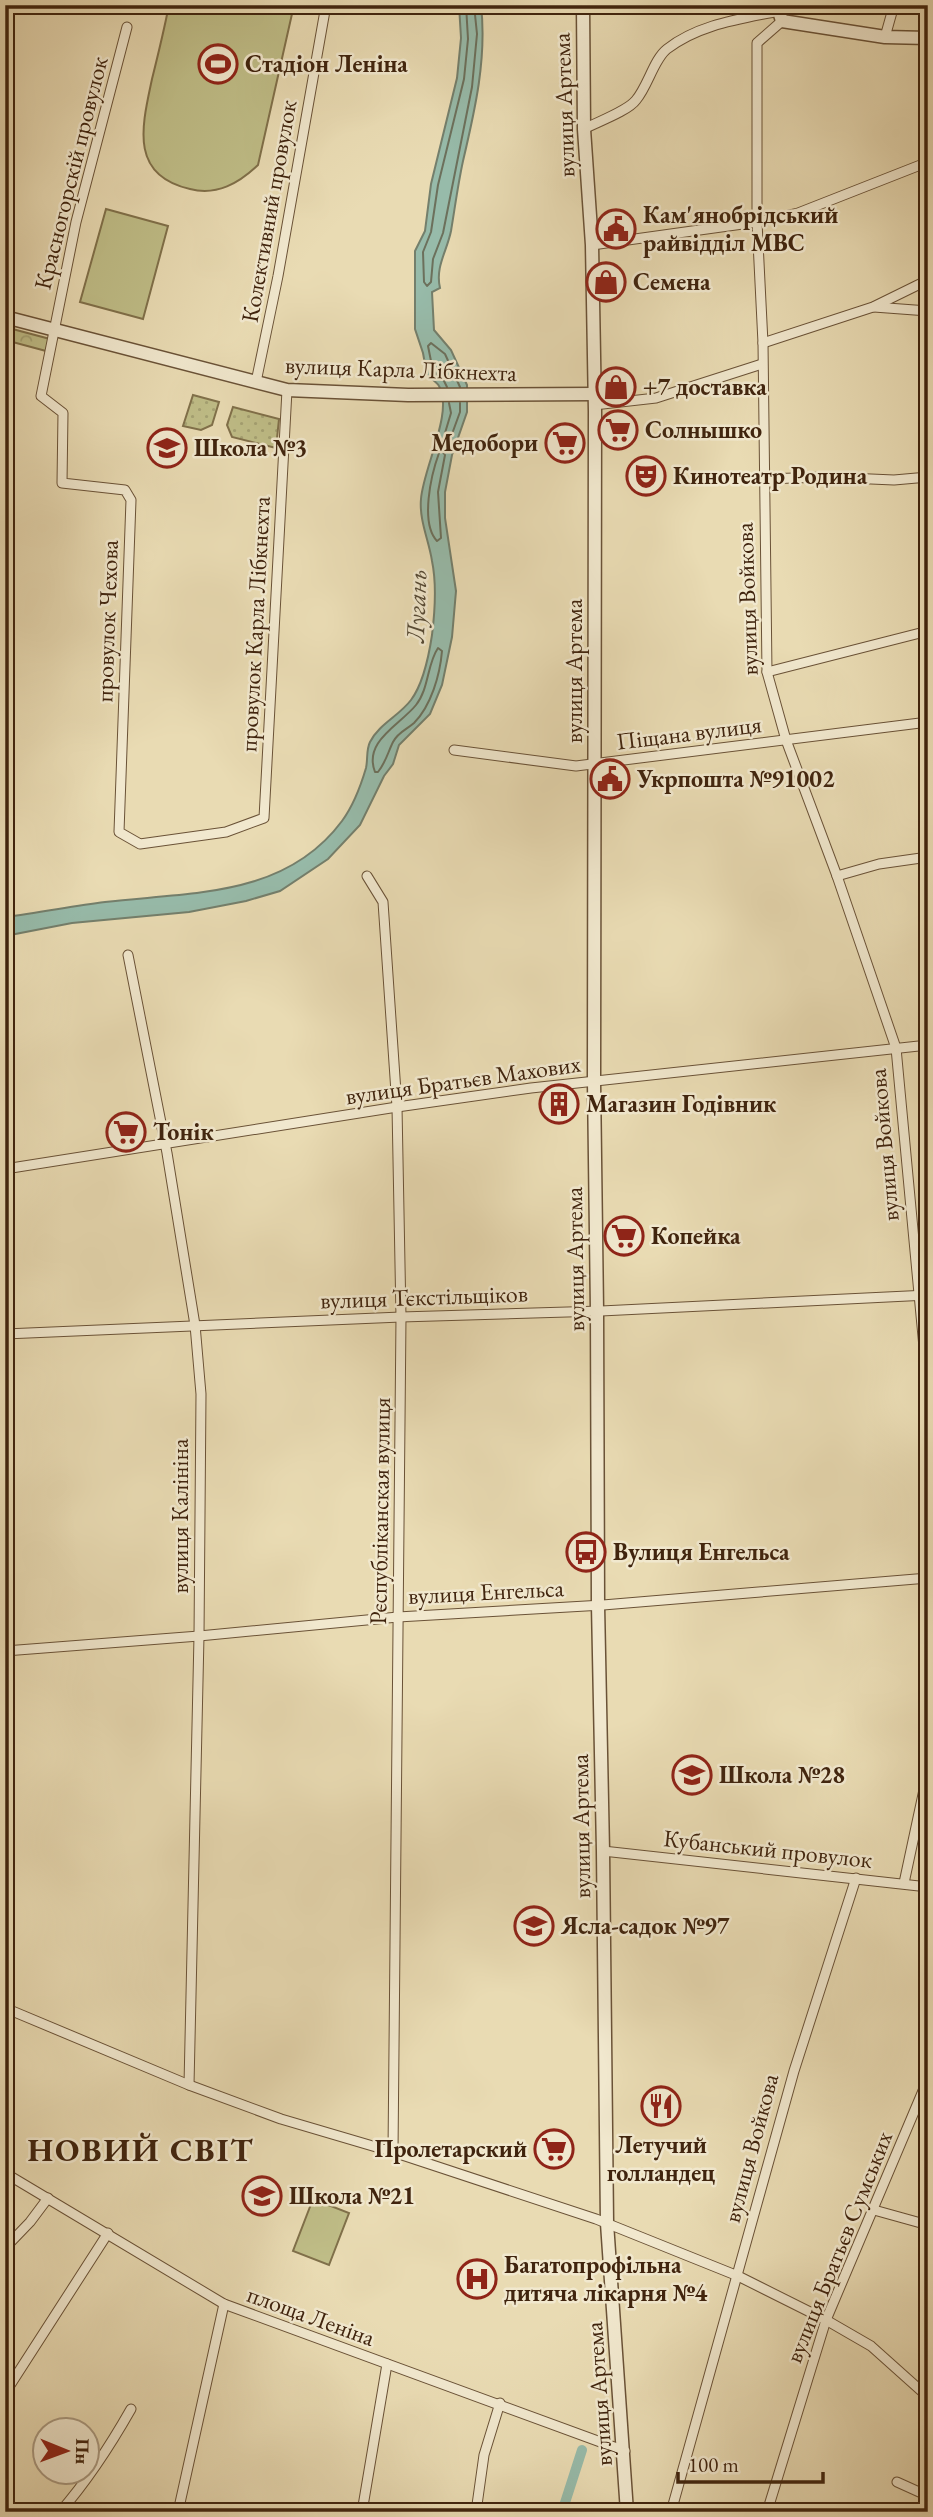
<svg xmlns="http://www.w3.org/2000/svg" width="933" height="2517" font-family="'EB Garamond',serif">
<defs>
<pattern id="grass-dots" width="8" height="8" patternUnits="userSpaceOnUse" patternTransform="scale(1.75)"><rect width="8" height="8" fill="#bfbd87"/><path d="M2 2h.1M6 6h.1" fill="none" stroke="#a5a273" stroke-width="1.8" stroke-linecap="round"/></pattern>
<pattern id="forest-crowns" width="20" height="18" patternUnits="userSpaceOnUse" patternTransform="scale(1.75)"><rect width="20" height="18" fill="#bfbd87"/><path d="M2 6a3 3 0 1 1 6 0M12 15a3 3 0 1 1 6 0" fill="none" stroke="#a5a273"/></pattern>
</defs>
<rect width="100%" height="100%" fill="#e9dbb3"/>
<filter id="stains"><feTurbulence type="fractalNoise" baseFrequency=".00286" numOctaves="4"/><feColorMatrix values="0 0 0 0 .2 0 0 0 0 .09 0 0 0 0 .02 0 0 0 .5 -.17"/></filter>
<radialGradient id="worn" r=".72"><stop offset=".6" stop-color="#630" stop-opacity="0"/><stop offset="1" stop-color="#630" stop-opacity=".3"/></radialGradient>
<g fill="url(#grass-dots)" stroke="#80704a" stroke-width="2">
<path d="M193 395 219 402 212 425 201 430 183 426Z"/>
<path d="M233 407 279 419 276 448 232 437 227 425Z"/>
</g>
<path fill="url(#forest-crowns)" stroke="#80704a" stroke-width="2" d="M5 327 50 339 46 351 5 340Z"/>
<g fill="#bfbd87" stroke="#80704a" stroke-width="2">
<path d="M169 5H294L258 165C239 183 217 196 190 189 129 175 142 126 152 79 158 55 164 30 169 5Z"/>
<path d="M106 209 168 226 143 319 80 302Z"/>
<path d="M313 2199 349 2213 329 2265 293 2251Z"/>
</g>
<path fill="#97bbaa" stroke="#747f6c" stroke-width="2" d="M459 5H481C487 58 475 110 463 161 458 184 455 207 451 231 447 251 435 267 440 288L432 292 434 330 451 350 467 385V412L452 455 445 492V518L456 591 452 637 442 685 430 714 399 745 393 764 384 776 360 825 328 859 280 891 246 901 189 912 72 923 5 936V917C39 913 72 906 105 902 190 892 285 898 342 821 353 806 361 785 366 768 368 759 366 750 370 742 379 724 399 716 411 700 423 684 429 655 432 635 435 611 437 585 432 561 429 541 419 520 421 499 423 469 454 411 439 386 437 382 430 378 427 375L423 353 415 329V251L425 231 431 184 457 78 461 38Z"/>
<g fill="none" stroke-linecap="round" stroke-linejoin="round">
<g stroke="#6c705c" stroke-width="2">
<path d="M466 5 468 39 464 79 438 185 431 232 423 252 424 282 427 286 431 282 433 259 443 233 472 87 477 34 474 5"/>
<path d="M447 387 444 381 433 371 428 346 431 343 445 354 460 387"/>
<path d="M449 403 451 413 445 433 449 436 452 434 460 412V403"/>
<path d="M442 451 445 455 438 492 441 538 437 541C420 523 431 475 439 453Z"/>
<path d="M438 648 442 651C440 675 431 706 414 723 406 730 398 732 393 742 388 752 386 762 378 772H375C363 741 400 725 416 705 429 689 427 664 438 648Z"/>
</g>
<path stroke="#97bbaa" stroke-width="10" d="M562 2512 582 2450"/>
<g stroke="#6a5237" stroke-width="11">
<g id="minor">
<path d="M782 21 757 43V222L763 343 767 672 786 740 837 876 896 1048 928 1390"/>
<path d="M127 27 76 222 41 396 63 413 62 483 125 490 131 500 119 832 140 844 226 832 264 818 287 390"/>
<path d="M885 37 894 5"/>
<path d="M584 129C597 122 628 111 636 100 648 86 654 59 667 49 699 24 741 19 779 11"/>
<path d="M592 245 757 222 798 213 928 162"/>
<path d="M874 307 928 311"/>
<path d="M763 343 873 307 928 280"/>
<path d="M256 382 278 276 326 5"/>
<path d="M594 405 656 398 762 364"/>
<path d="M764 479 825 477 894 480 928 477"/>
<path d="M767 672 928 631"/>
<path d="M454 750 576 766 928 722"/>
<path d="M367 876 383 902 397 1107 401 1317 393 2152"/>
<path d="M837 876 879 864 928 857"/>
<path d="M128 955 167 1153 195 1325 201 1394 199 1636 189 2085"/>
<path d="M5 1169 397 1107 531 1088 928 1045"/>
<path d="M5 1334 401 1317 601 1311 928 1295"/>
<path d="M5 1651 199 1636 398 1617 603 1605 928 1578"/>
<path d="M603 1851 928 1887"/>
<path d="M904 1883 928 1771"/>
<path d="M5 2008 189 2085 281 2119 393 2152 596 2219 738 2276 826 2320 871 2346 928 2397"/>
<path d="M5 2173 224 2304 625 2451"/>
<path d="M874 2210 928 2225"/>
<path d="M5 2248 30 2222 48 2198"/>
<path d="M5 2393 108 2233"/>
<path d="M897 2482 928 2496"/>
<path d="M60 2512C88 2480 110 2446 131 2409"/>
<path d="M178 2512 224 2304"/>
<path d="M362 2512 387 2364"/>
<path d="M476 2512 484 2455 500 2403"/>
<path d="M671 2512 794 2071 856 1878"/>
<path d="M767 2512 826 2320 928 2079"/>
</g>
</g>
<g stroke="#6a5237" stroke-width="15">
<g id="tertiary">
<path d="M583 5 584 129 592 245 595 411 594 1082 597 1311 598 1605 603 1851 607 2223 627 2512"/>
<path d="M777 5 782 21 885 37 928 38"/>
<path d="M5 317 287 390 408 395 594 394"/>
</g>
</g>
<use href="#minor" stroke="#f1e8ce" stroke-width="9"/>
<use href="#tertiary" stroke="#f1e8ce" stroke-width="12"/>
</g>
<defs>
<g id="stadium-ring" transform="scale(2.0125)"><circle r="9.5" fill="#f1e8ce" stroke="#8f2418" stroke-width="1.5"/><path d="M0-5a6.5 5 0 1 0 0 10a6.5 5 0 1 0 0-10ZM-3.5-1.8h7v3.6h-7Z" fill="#8f2418"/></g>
<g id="civic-ring" transform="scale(2.0125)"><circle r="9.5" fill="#f1e8ce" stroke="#8f2418" stroke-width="1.5"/><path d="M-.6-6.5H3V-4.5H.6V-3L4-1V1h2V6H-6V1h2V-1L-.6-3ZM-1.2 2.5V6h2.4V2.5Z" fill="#8f2418"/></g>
<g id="shop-ring" transform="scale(2.0125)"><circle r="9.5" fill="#f1e8ce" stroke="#8f2418" stroke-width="1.5"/><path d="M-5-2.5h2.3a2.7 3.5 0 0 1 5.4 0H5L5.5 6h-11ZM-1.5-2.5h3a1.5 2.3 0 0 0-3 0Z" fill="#8f2418"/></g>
<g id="supermarket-ring" transform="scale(2.0125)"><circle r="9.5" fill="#f1e8ce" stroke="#8f2418" stroke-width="1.5"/><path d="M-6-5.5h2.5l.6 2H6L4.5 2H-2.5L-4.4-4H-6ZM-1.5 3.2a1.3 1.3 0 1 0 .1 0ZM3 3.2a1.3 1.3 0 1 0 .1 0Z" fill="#8f2418"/></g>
<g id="school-ring" transform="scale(2.0125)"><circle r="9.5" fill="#f1e8ce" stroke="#8f2418" stroke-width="1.5"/><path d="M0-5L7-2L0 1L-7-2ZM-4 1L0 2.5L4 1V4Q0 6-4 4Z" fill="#8f2418"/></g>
<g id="theatre-ring" transform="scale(2.0125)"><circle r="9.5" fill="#f1e8ce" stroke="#8f2418" stroke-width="1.5"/><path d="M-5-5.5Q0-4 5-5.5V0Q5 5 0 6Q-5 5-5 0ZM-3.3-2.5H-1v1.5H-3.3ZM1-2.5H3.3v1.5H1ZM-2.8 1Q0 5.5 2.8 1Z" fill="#8f2418"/></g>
<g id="building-ring" transform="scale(2.0125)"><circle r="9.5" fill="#f1e8ce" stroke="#8f2418" stroke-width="1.5"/><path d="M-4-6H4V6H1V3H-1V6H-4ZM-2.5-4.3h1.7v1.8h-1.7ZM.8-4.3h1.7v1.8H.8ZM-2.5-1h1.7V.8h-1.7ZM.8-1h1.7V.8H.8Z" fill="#8f2418"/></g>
<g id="bus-ring" transform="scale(2.0125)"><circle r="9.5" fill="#f1e8ce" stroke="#8f2418" stroke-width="1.5"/><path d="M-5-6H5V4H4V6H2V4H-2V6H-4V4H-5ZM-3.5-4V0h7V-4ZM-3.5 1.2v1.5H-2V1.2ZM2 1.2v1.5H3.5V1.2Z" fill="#8f2418"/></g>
<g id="restaurant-ring" transform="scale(2.0125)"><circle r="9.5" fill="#f1e8ce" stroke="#8f2418" stroke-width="1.5"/><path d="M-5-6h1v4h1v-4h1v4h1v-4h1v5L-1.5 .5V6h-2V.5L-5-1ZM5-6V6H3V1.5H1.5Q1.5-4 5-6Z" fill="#8f2418"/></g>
<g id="hospital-ring" transform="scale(2.0125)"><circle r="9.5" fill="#f1e8ce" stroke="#8f2418" stroke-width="1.5"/><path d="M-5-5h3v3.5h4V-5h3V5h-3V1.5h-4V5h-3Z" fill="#8f2418"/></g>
</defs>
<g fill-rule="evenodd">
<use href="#stadium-ring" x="218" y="64"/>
<use href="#civic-ring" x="616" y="229"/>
<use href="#shop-ring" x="606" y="282"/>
<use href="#shop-ring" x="616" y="387"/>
<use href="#supermarket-ring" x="618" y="430"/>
<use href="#supermarket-ring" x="565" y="443"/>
<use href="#school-ring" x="167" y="448"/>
<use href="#theatre-ring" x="646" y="476"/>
<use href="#civic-ring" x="610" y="779"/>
<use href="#building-ring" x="559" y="1104"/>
<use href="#supermarket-ring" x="126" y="1132"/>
<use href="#supermarket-ring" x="624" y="1236"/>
<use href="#bus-ring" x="586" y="1552"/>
<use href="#school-ring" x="692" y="1775"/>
<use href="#school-ring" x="534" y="1926"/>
<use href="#restaurant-ring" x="661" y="2106"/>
<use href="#supermarket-ring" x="554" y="2149"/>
<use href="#school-ring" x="262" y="2196"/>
<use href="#hospital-ring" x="477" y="2279"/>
</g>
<g text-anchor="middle" stroke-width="5" stroke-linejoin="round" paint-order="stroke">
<g font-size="24" font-weight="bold" fill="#40240e" stroke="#f1e8ce" text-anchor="start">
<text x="245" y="72">Стадіон Леніна</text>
<text x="643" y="223">Кам'янобрідський<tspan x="643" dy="28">райвідділ МВС</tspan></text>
<text x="633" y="290">Семена</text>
<text x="643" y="395">+7 доставка</text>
<text x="645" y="438">Солнышко</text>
<text x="538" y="451" text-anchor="end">Медобори</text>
<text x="194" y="456">Школа №3</text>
<text x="673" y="484">Кинотеатр Родина</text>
<text x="637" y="787">Укрпошта №91002</text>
<text x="586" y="1112">Магазин Годівник</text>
<text x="153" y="1140">Тонік</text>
<text x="651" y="1244">Копейка</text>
<text x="613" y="1560">Вулиця Енгельса</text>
<text x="719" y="1783">Школа №28</text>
<text x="561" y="1934">Ясла-садок №97</text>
<text x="661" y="2153" text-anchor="middle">Летучий<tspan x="661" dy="28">голландец</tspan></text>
<text x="527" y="2157" text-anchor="end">Пролетарский</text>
<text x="289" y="2204">Школа №21</text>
<text x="504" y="2273">Багатопрофільна<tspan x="504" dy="28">дитяча лікарня №4</tspan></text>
</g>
<g font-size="24" fill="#40240e" stroke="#f1e8ce">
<text transform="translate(564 105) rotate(-92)" y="8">вулиця Артема</text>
<text transform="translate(71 173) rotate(-76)" y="8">Красногорскій провулок</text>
<text transform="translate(269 211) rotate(-80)" y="8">Колективний провулок</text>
<text transform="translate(401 369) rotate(2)" y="8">вулиця Карла Лібкнехта</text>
<text transform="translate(747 599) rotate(-92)" y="8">вулиця Войкова</text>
<text transform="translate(107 621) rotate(-88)" y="8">провулок Чехова</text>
<text transform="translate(255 624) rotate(-87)" y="8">провулок Карла Лібкнехта</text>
<text transform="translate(574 671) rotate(-90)" y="8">вулиця Артема</text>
<text transform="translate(689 733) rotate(-7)" y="8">Піщана вулиця</text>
<text transform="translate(463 1080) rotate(-8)" y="8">вулиця Братьєв Махових</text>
<text transform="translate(884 1145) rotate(-95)" y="8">вулиця Войкова</text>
<text transform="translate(575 1259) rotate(-91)" y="8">вулиця Артема</text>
<text transform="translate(424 1297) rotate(-2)" y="8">вулиця Тєкстільщіков</text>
<text transform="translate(380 1511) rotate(-89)" y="8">Рєспубліканская вулиця</text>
<text transform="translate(180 1516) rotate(-90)" y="8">вулиця Калініна</text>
<text transform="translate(486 1592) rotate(-3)" y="8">вулиця Енгельса</text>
<text transform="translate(581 1826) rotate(-91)" y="8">вулиця Артема</text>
<text transform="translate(768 1849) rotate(6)" y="8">Кубанський провулок</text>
<text transform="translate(751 2148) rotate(-75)" y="8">вулиця Войкова</text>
<text transform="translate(839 2247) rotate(-68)" y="8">вулиця Братьєв Сумських</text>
<text transform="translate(311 2316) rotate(20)" y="8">площа Леніна</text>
<text transform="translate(599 2394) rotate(-94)" y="8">вулиця Артема</text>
</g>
<g font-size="26" font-style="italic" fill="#564a35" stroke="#f1e8ce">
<text transform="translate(416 606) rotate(-88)" y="9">Лугань</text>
</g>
<g font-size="32" font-weight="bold" letter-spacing="2" fill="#40240e" stroke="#f1e8ce">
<text x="141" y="2161">НОВИЙ СВІТ</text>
</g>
</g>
<rect width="933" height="2517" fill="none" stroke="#e9dbb3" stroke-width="28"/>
<rect x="7" y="7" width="919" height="2503" fill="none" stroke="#40240e" stroke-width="3.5"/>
<rect x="14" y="14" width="905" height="2489" fill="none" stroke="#40240e" stroke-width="2"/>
<g transform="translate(66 2451) rotate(91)"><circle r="33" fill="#f1e8ce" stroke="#aa9a81" stroke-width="2"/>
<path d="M0-5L12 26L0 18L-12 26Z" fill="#8f2418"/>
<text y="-10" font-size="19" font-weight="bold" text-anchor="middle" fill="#40240e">Пн</text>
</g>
<path d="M678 2472v10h145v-10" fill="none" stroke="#40240e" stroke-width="3.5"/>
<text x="688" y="2472" font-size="21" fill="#40240e" stroke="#f1e8ce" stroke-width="5" paint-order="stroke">100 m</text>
<rect width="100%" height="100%" filter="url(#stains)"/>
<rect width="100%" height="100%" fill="url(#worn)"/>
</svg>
